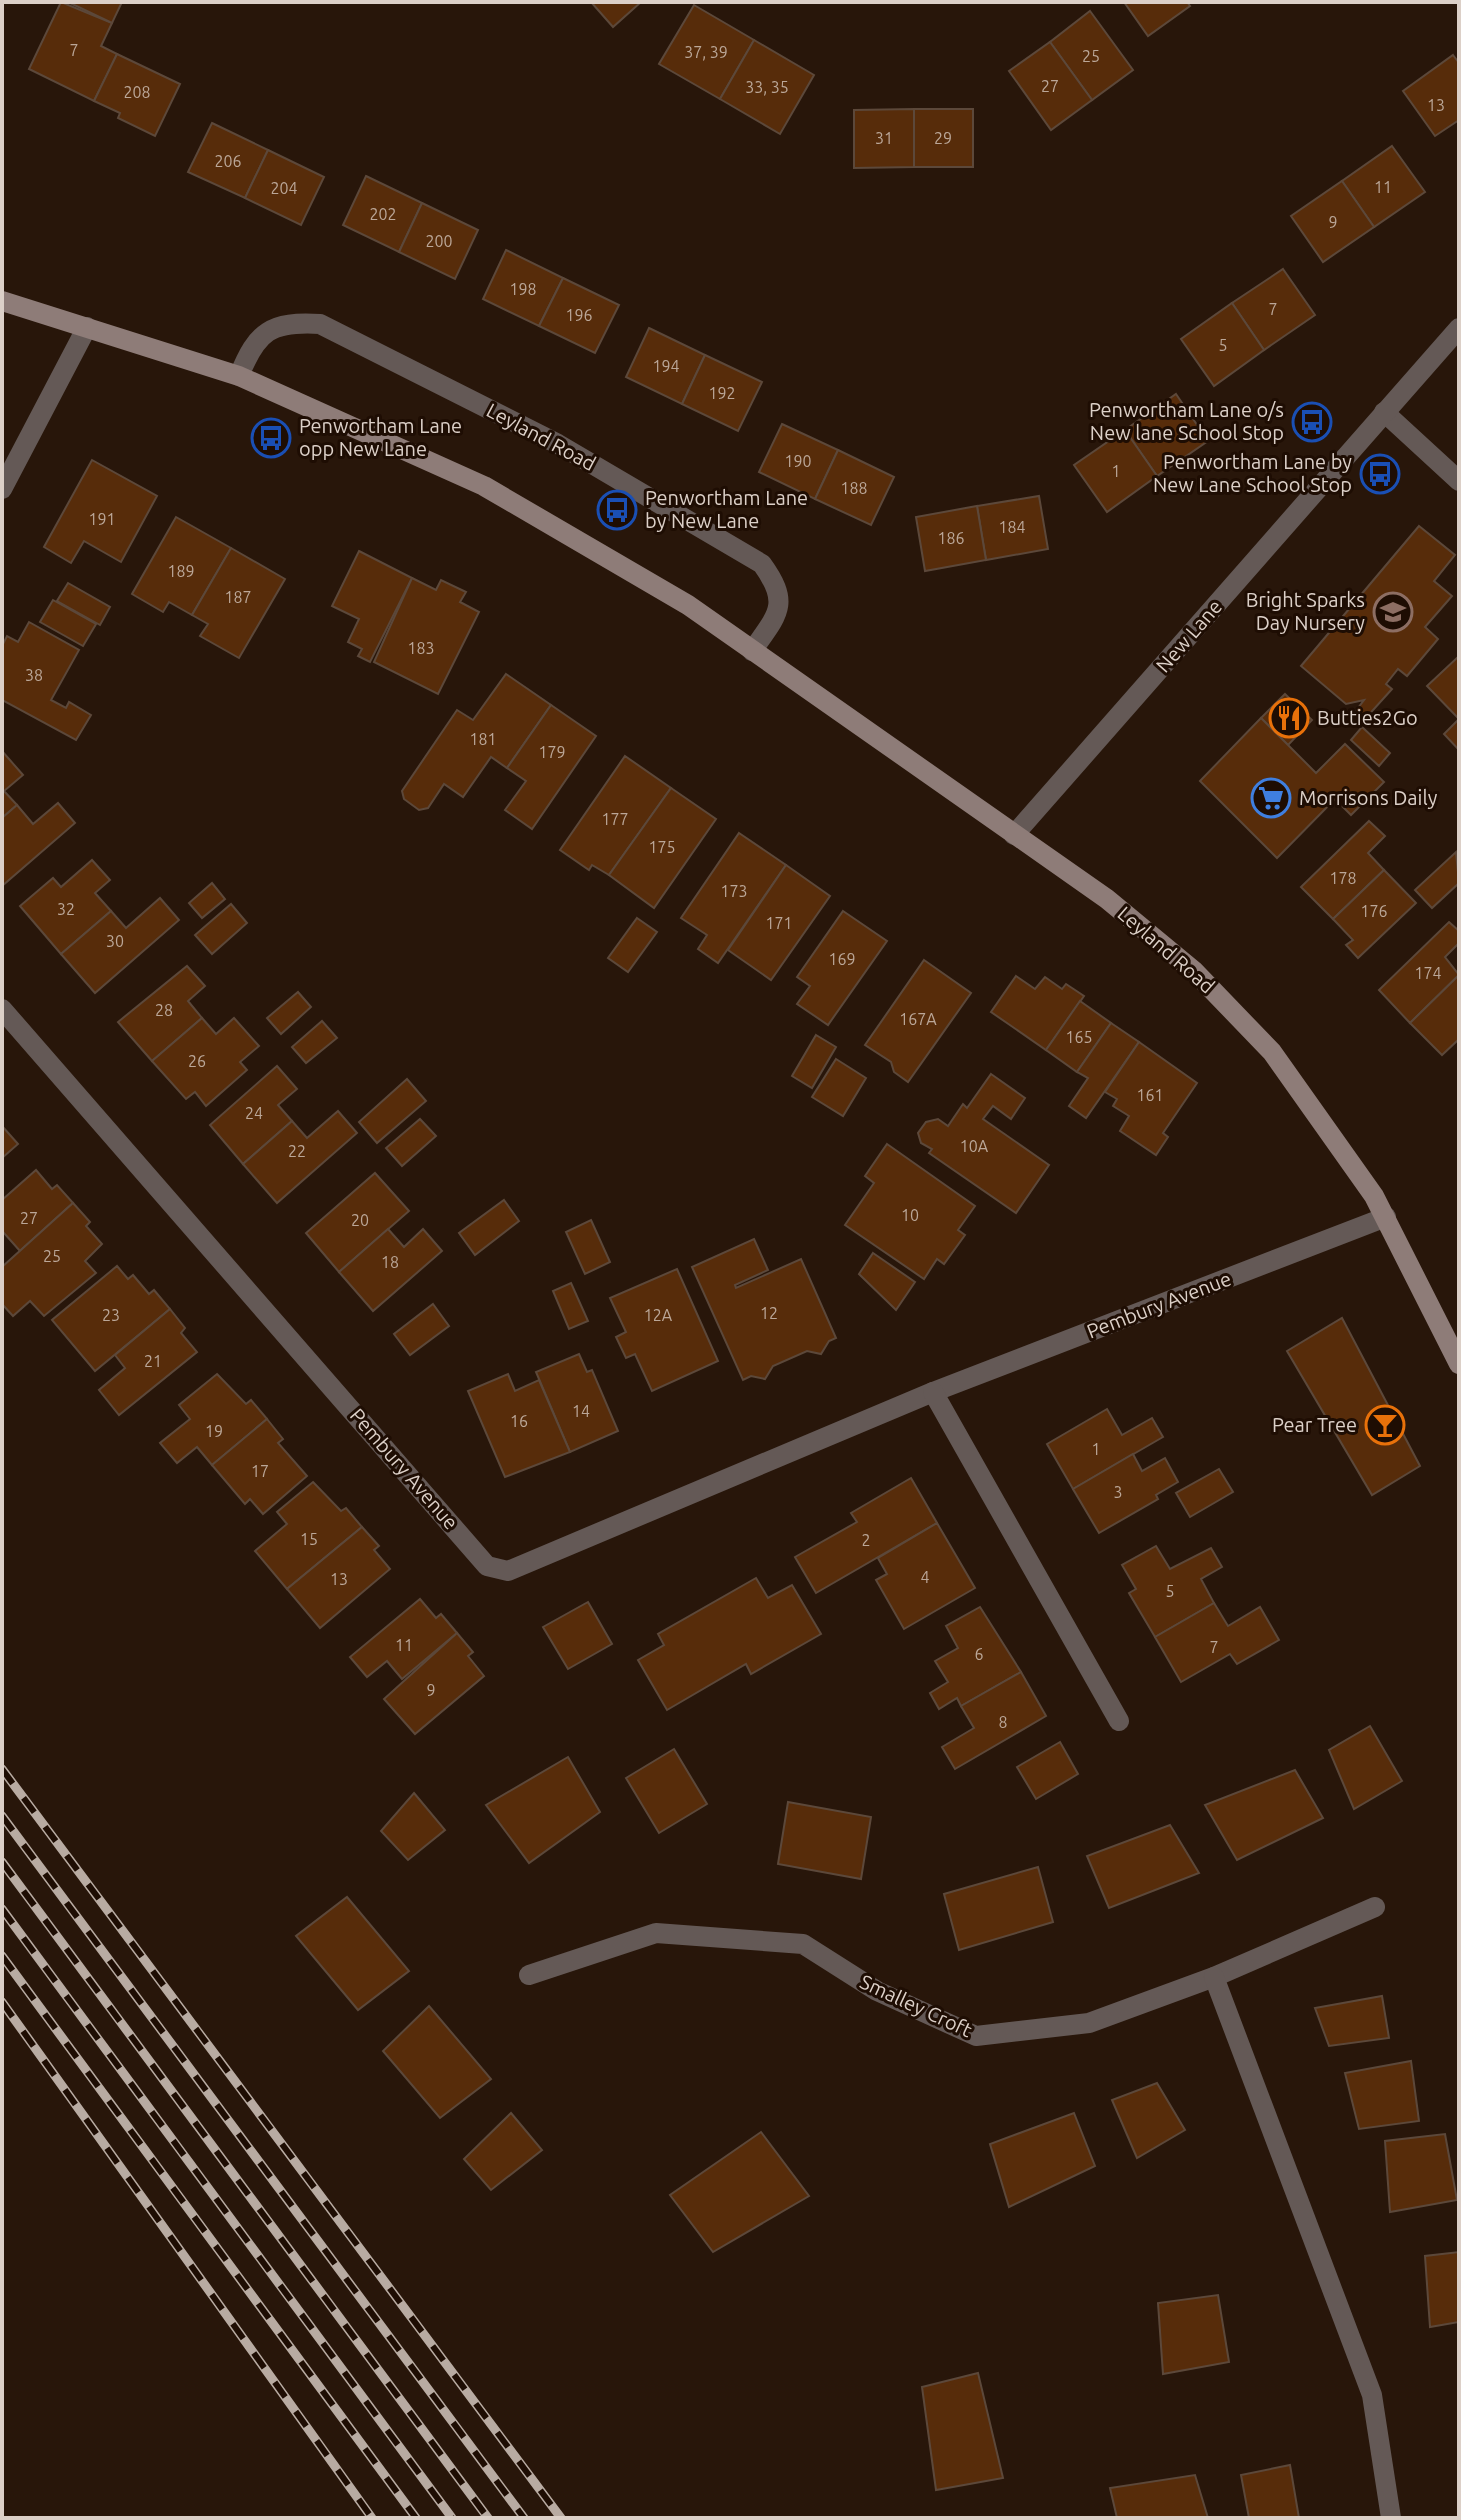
<svg xmlns="http://www.w3.org/2000/svg" width="1461" height="2520" font-family="Ubuntu,sans-serif">
<rect width="100%" height="100%" fill="#28160a"/>
<g fill="#572c0a" stroke="#5c483a" stroke-width="2">
<path d="M61 2 112 23 101 46 117 54 94 101 29 69Z"/>
<path d="M68 2H122L112 23Z"/>
<path d="M591 2H641L613 27Z"/>
<path d="M1124 2H1187L1190 6 1148 36Z"/>
<path d="M694 5 754 40 720 99 659 64Z"/>
<path d="M1090 11 1133 70 1092 100 1050 42Z"/>
<path d="M754 40 814 75 780 134 720 99Z"/>
<path d="M1050 42 1092 100 1051 130 1009 71Z"/>
<path d="M117 54 180 84 155 136 118 118 120 113 94 101Z"/>
<path d="M1453 55 1459 63V120L1435 136 1403 91Z"/>
<path d="M914 109V167L854 168V110Z"/>
<rect x="914" y="109" width="59" height="58"/>
<path d="M212 123 268 150 245 198 188 172Z"/>
<path d="M1392 146 1425 192 1374 227 1342 181Z"/>
<path d="M268 150 324 177 301 225 245 198Z"/>
<path d="M366 176 422 203 399 252 343 225Z"/>
<path d="M1342 181 1374 227 1323 262 1291 216Z"/>
<path d="M422 203 478 230 455 279 399 252Z"/>
<path d="M506 250 563 278 539 326 483 299Z"/>
<path d="M1283 269 1315 315 1264 350 1232 303Z"/>
<path d="M563 278 619 305 595 353 539 326Z"/>
<path d="M1232 303 1264 350 1214 386 1181 339Z"/>
<path d="M649 328 705 355 682 404 626 377Z"/>
<path d="M705 355 762 382 738 431 682 404Z"/>
<path d="M1176 394 1208 441 1157 476 1125 430Z"/>
<path d="M782 424 838 450 815 499 759 472Z"/>
<path d="M1125 430 1157 476 1107 512 1074 465Z"/>
<path d="M838 450 894 477 871 525 815 499Z"/>
<path d="M92 460 157 496 121 562 84 541 71 563 44 547Z"/>
<path d="M1039 496 1048 549 986 560 977 506Z"/>
<path d="M977 506 986 560 925 571 916 517Z"/>
<path d="M176 517 231 548 192 615 169 602 163 612 132 594Z"/>
<path d="M1419 526 1455 555 1434 581 1452 596 1425 627 1438 639 1407 676 1398 669 1386 684 1392 689 1365 719 1355 712 1364 700 1346 704 1301 666Z"/>
<path d="M231 548 285 579 239 658 200 636 208 624 192 615Z"/>
<path d="M359 551 412 578 370 662 358 656 362 649 348 642 359 619 332 606Z"/>
<path d="M412 578 436 590 441 580 466 592 460 602 479 612 438 694 374 662Z"/>
<path d="M68 583 110 607 100 625 57 601Z"/>
<path d="M53 600 96 624 83 646 40 622Z"/>
<path d="M29 622 79 650 51 700 66 708 69 702 91 715 76 740 2 700V646L7 636 18 642Z"/>
<path d="M1459 656V719L1427 686Z"/>
<path d="M506 674 551 705 507 768 491 757 463 797 444 784 428 808 419 810 404 799 402 791 457 710 473 720Z"/>
<path d="M1285 694 1312 720 1288 745 1261 718Z"/>
<path d="M551 705 596 736 532 829 505 810 526 781 507 768Z"/>
<path d="M1261 718 1316 773 1345 744 1384 782 1351 815 1335 799 1277 858 1200 781Z"/>
<path d="M1459 719V750L1444 734Z"/>
<path d="M1362 727 1390 753 1379 766 1351 740Z"/>
<path d="M2 751 23 775 4 791 17 805 2 818Z"/>
<path d="M625 756 671 788 609 875 592 865 589 870 560 850Z"/>
<path d="M671 788 716 819 654 908 609 875Z"/>
<path d="M58 803 75 823 2 886V818L17 805 33 824Z"/>
<path d="M1369 821 1385 836 1368 853 1384 870 1333 919 1301 887Z"/>
<path d="M739 833 786 865 718 963 698 949 707 935 681 918Z"/>
<path d="M1456 852 1459 883 1432 908 1415 890Z"/>
<path d="M92 860 110 880 95 893 111 911 61 954 20 906 53 878 61 887Z"/>
<path d="M786 865 830 896 771 980 728 950Z"/>
<path d="M1384 870 1416 903 1358 958 1346 945 1353 940 1333 919Z"/>
<path d="M212 883 225 899 202 918 189 903Z"/>
<path d="M160 898 179 920 95 993 61 954 111 911 126 928Z"/>
<path d="M231 904 247 923 212 954 195 935Z"/>
<path d="M843 911 887 941 828 1025 797 1004 810 986 797 977Z"/>
<path d="M637 918 657 932 628 972 608 958Z"/>
<path d="M1449 922 1459 931V943L1445 957 1459 975 1410 1023 1379 990Z"/>
<path d="M924 960 971 993 908 1082 894 1072 891 1062 865 1045Z"/>
<path d="M187 966 205 986 188 1001 202 1018 152 1061 118 1022Z"/>
<path d="M1459 975V1043L1457 1041 1442 1055 1410 1023Z"/>
<path d="M1016 976 1035 989 1045 977 1062 989 1066 984 1084 996 1046 1050 991 1012Z"/>
<path d="M298 992 311 1007 281 1034 267 1018Z"/>
<path d="M1080 1001 1111 1023 1077 1072 1046 1050Z"/>
<path d="M202 1018 216 1034 234 1018 259 1046 240 1062 247 1070 206 1106 195 1092 186 1099 152 1061Z"/>
<path d="M322 1021 337 1038 306 1063 292 1047Z"/>
<path d="M1111 1023 1139 1042 1086 1118 1069 1106 1088 1078 1077 1072Z"/>
<path d="M816 1035 836 1047 812 1088 792 1076Z"/>
<path d="M1139 1042 1197 1083 1163 1133 1168 1137 1156 1155 1120 1131 1129 1116 1113 1106 1117 1099 1105 1092Z"/>
<path d="M836 1059 866 1078 843 1116 812 1097Z"/>
<path d="M277 1066 297 1089 278 1105 292 1121 243 1164 210 1125Z"/>
<path d="M991 1074 1025 1098 1011 1119 993 1106 983 1119 1049 1165 1016 1213 929 1153 932 1149 921 1143 918 1133 926 1122 938 1119 948 1126 963 1104 967 1108Z"/>
<path d="M407 1079 426 1101 377 1143 359 1122Z"/>
<path d="M338 1111 357 1133 277 1203 243 1164 292 1121 307 1138Z"/>
<path d="M420 1119 436 1136 402 1166 386 1148Z"/>
<path d="M2 1126 18 1144 2 1158Z"/>
<path d="M887 1144 975 1206 958 1230 965 1235 944 1264 937 1259 924 1279 845 1225 874 1183 865 1176Z"/>
<path d="M36 1170 52 1189 57 1185 73 1203 20 1251 4 1233 2 1235V1200Z"/>
<path d="M375 1173 409 1211 339 1272 306 1233Z"/>
<path d="M504 1200 519 1221 475 1255 459 1233Z"/>
<path d="M73 1203 90 1222 86 1226 102 1244 85 1261 96 1273 44 1316 30 1301 13 1316 2 1304V1267Z"/>
<path d="M591 1220 610 1262 585 1274 566 1232Z"/>
<path d="M388 1229 404 1247 423 1229 442 1251 373 1311 339 1272Z"/>
<path d="M754 1239 768 1270 735 1285 736 1288 801 1259 836 1338 829 1341 821 1354 807 1351 773 1366 765 1379 751 1376 743 1380 692 1267Z"/>
<path d="M873 1253 915 1282 896 1310 859 1274Z"/>
<path d="M117 1266 128 1279 133 1275 149 1294 154 1290 170 1309 95 1371 52 1320Z"/>
<path d="M677 1269 718 1361 652 1391 635 1354 626 1358 616 1337 626 1332 610 1298Z"/>
<path d="M571 1283 588 1321 569 1329 553 1291Z"/>
<path d="M433 1304 449 1326 410 1355 394 1334Z"/>
<path d="M170 1309 185 1328 181 1333 197 1352 119 1415 99 1390 125 1368 115 1355Z"/>
<path d="M1342 1318 1420 1466 1372 1495 1287 1351Z"/>
<path d="M579 1354 587 1372 592 1370 618 1431 570 1452 536 1372Z"/>
<path d="M217 1374 246 1404 251 1400 267 1419 212 1465 197 1447 177 1463 160 1443 190 1419 179 1405Z"/>
<path d="M508 1374 515 1391 539 1380 570 1452 505 1477 468 1391Z"/>
<path d="M1107 1409 1122 1435 1152 1418 1163 1437 1073 1489 1047 1444Z"/>
<path d="M267 1419 283 1439 278 1443 307 1476 263 1514 250 1499 245 1504 212 1465Z"/>
<path d="M1133 1454 1142 1471 1165 1458 1178 1482 1156 1495 1158 1499 1099 1533 1073 1489Z"/>
<path d="M1219 1469 1233 1492 1190 1517 1176 1493Z"/>
<path d="M911 1478 937 1523 816 1593 795 1557 857 1522 851 1513Z"/>
<path d="M313 1482 341 1511 346 1508 362 1527 287 1589 255 1551 287 1524 277 1512Z"/>
<path d="M937 1523 975 1588 904 1629 876 1580 887 1574 878 1558Z"/>
<path d="M362 1527 379 1546 374 1550 390 1569 320 1628 287 1589Z"/>
<path d="M1156 1546 1170 1569 1211 1548 1222 1567 1201 1579 1214 1603 1155 1637 1129 1593 1136 1589 1122 1565Z"/>
<path d="M756 1578 768 1598 792 1585 821 1634 751 1674 746 1664 667 1710 638 1660 664 1645 658 1634Z"/>
<path d="M420 1599 436 1618 441 1614 457 1633 402 1679 387 1661 367 1677 350 1657Z"/>
<path d="M588 1602 612 1644 568 1669 543 1627Z"/>
<path d="M1214 1603 1228 1626 1260 1607 1279 1640 1237 1664 1230 1654 1181 1682 1155 1637Z"/>
<path d="M980 1607 1021 1672 961 1706 957 1698 939 1709 930 1693 948 1682 935 1661 958 1648 946 1626Z"/>
<path d="M457 1633 473 1652 468 1656 484 1676 415 1734 384 1699Z"/>
<path d="M1021 1672 1046 1716 955 1769 942 1747 974 1728 961 1706Z"/>
<path d="M1370 1726 1402 1781 1354 1809 1329 1750Z"/>
<path d="M1060 1742 1078 1774 1036 1799 1017 1767Z"/>
<path d="M674 1749 707 1804 659 1833 626 1778Z"/>
<path d="M568 1757 600 1812 529 1863 486 1805Z"/>
<path d="M1295 1770 1323 1818 1237 1860 1205 1805Z"/>
<path d="M414 1793 445 1830 408 1860 381 1831Z"/>
<path d="M788 1802 871 1817 861 1879 778 1864Z"/>
<path d="M1170 1825 1199 1873 1109 1908 1087 1856Z"/>
<path d="M1038 1867 1053 1922 959 1950 944 1894Z"/>
<path d="M347 1897 409 1971 358 2010 296 1936Z"/>
<path d="M1382 1996 1389 2038 1329 2046 1315 2008Z"/>
<path d="M429 2006 491 2079 440 2118 383 2051Z"/>
<path d="M1411 2061 1419 2121 1359 2129 1345 2073Z"/>
<path d="M1157 2083 1185 2130 1137 2158 1112 2100Z"/>
<path d="M511 2113 542 2150 491 2190 464 2159Z"/>
<path d="M1074 2113 1095 2166 1009 2207 990 2144Z"/>
<path d="M761 2132 809 2196 713 2252 670 2195Z"/>
<path d="M1445 2134 1457 2200 1390 2212 1385 2141Z"/>
<path d="M1459 2252V2322L1430 2327 1425 2256Z"/>
<path d="M1218 2295 1229 2362 1163 2374 1158 2303Z"/>
<path d="M978 2373 1003 2478 936 2490 922 2387Z"/>
<path d="M1290 2465 1299 2518H1249L1241 2475Z"/>
<path d="M1195 2475 1208 2518H1117L1110 2488Z"/>
</g>
<g fill="none" stroke-linecap="round" stroke-linejoin="round">
<g stroke="#645956" stroke-width="20">
<path d="M239 376C257 331 271 321 320 324L558 444 762 564C791 604 778 614 752 651"/>
<path d="M1384 412 1459 481"/>
<path d="M2 489 87 327"/>
<path d="M2 1009 487 1566 508 1571 933 1392 1386 1217"/>
<path d="M933 1392 1119 1721"/>
<path d="M529 1975 656 1933 803 1944 877 1991 976 2036 1089 2023 1214 1977 1375 1907"/>
<path d="M1214 1977 1372 2395 1391 2518"/>
</g>
<path stroke="#645956" stroke-width="20" d="M1014 835 1459 328"/>
<path stroke="#8e7c78" stroke-width="20" d="M2 301 239 376 484 486 688 605 1107 899 1194 971 1272 1052 1374 1196 1459 1364"/>
<g stroke="#b8aba2" stroke-width="9">
<g id="rail">
<path d="M2 1769 561 2518"/>
<path d="M2 1816 524 2518"/>
<path d="M2 1862 488 2518"/>
<path d="M2 1909 452 2518"/>
<path d="M2 1956 416 2518"/>
<path d="M2 2002 372 2518"/>
</g>
</g>
<use href="#rail" stroke="#1e0d03" stroke-width="6" stroke-dasharray="18" stroke-linecap="butt"/>
</g>
<defs>
<g id="bus-ring" transform="scale(2)"><circle r="9.5" fill="#1e0d03" stroke="#1a4fb4" stroke-width="1.5"/><path d="M-5-6H5V4H4V6H2V4H-2V6H-4V4H-5ZM-3.5-4V0h7V-4ZM-3.5 1.2v1.5H-2V1.2ZM2 1.2v1.5H3.5V1.2Z" fill="#1a4fb4"/></g>
<g id="school-ring" transform="scale(2)"><circle r="9.5" fill="#1e0d03" stroke="#8d6e63" stroke-width="1.5"/><path d="M0-5L7-2L0 1L-7-2ZM-4 1L0 2.5L4 1V4Q0 6-4 4Z" fill="#8d6e63"/></g>
<g id="restaurant-ring" transform="scale(2)"><circle r="9.5" fill="#1e0d03" stroke="#e8710a" stroke-width="1.5"/><path d="M-5-6h1v4h1v-4h1v4h1v-4h1v5L-1.5 .5V6h-2V.5L-5-1ZM5-6V6H3V1.5H1.5Q1.5-4 5-6Z" fill="#e8710a"/></g>
<g id="supermarket-ring" transform="scale(2)"><circle r="9.5" fill="#1e0d03" stroke="#3f7fe0" stroke-width="1.5"/><path d="M-6-5.5h2.5l.6 2H6L4.5 2H-2.5L-4.4-4H-6ZM-1.5 3.2a1.3 1.3 0 1 0 .1 0ZM3 3.2a1.3 1.3 0 1 0 .1 0Z" fill="#3f7fe0"/></g>
<g id="bar-ring" transform="scale(2)"><circle r="9.5" fill="#1e0d03" stroke="#e8710a" stroke-width="1.5"/><path d="M-6-5H6L.8 .8V4.5H3.5V6h-7V4.5H-.8V.8Z" fill="#e8710a"/></g>
</defs>
<g fill-rule="evenodd">
<use href="#bus-ring" x="1312" y="422"/>
<use href="#bus-ring" x="271" y="438"/>
<use href="#bus-ring" x="1380" y="474"/>
<use href="#bus-ring" x="617" y="510"/>
<use href="#school-ring" x="1393" y="612"/>
<use href="#restaurant-ring" x="1289" y="718"/>
<use href="#supermarket-ring" x="1271" y="798"/>
<use href="#bar-ring" x="1385" y="1425"/>
</g>
<g text-anchor="middle" stroke-width="6" stroke-linejoin="round" paint-order="stroke">
<g font-size="16" fill="#bba798">
<text x="74" y="56">7</text>
<text x="706" y="58">37, 39</text>
<text x="1091" y="62">25</text>
<text x="1050" y="92">27</text>
<text x="767" y="93">33, 35</text>
<text x="137" y="98">208</text>
<text x="1436" y="111">13</text>
<text x="884" y="144">31</text>
<text x="943" y="144">29</text>
<text x="228" y="167">206</text>
<text x="1383" y="193">11</text>
<text x="284" y="194">204</text>
<text x="383" y="220">202</text>
<text x="1333" y="228">9</text>
<text x="439" y="247">200</text>
<text x="523" y="295">198</text>
<text x="1273" y="315">7</text>
<text x="579" y="321">196</text>
<text x="1223" y="351">5</text>
<text x="666" y="372">194</text>
<text x="722" y="399">192</text>
<text x="798" y="467">190</text>
<text x="1116" y="477">1</text>
<text x="854" y="494">188</text>
<text x="102" y="525">191</text>
<text x="1012" y="533">184</text>
<text x="951" y="544">186</text>
<text x="181" y="577">189</text>
<text x="238" y="603">187</text>
<text x="421" y="654">183</text>
<text x="34" y="681">38</text>
<text x="483" y="745">181</text>
<text x="552" y="758">179</text>
<text x="615" y="825">177</text>
<text x="662" y="853">175</text>
<text x="1343" y="884">178</text>
<text x="734" y="897">173</text>
<text x="66" y="915">32</text>
<text x="1374" y="917">176</text>
<text x="779" y="929">171</text>
<text x="115" y="947">30</text>
<text x="842" y="965">169</text>
<text x="1428" y="979">174</text>
<text x="164" y="1016">28</text>
<text x="918" y="1025">167A</text>
<text x="1079" y="1043">165</text>
<text x="197" y="1067">26</text>
<text x="1150" y="1101">161</text>
<text x="254" y="1119">24</text>
<text x="974" y="1152">10A</text>
<text x="297" y="1157">22</text>
<text x="910" y="1221">10</text>
<text x="29" y="1224">27</text>
<text x="360" y="1226">20</text>
<text x="52" y="1262">25</text>
<text x="390" y="1268">18</text>
<text x="769" y="1319">12</text>
<text x="111" y="1321">23</text>
<text x="658" y="1321">12A</text>
<text x="153" y="1367">21</text>
<text x="581" y="1417">14</text>
<text x="519" y="1427">16</text>
<text x="214" y="1437">19</text>
<text x="1096" y="1455">1</text>
<text x="260" y="1477">17</text>
<text x="1118" y="1498">3</text>
<text x="309" y="1545">15</text>
<text x="866" y="1546">2</text>
<text x="925" y="1583">4</text>
<text x="339" y="1585">13</text>
<text x="1170" y="1597">5</text>
<text x="404" y="1651">11</text>
<text x="1214" y="1653">7</text>
<text x="979" y="1660">6</text>
<text x="431" y="1696">9</text>
<text x="1003" y="1728">8</text>
</g>
<g font-size="20" fill="#dcd0c8" stroke="#1e0d03" text-anchor="end">
<text x="1284" y="417">Penwortham Lane o/s<tspan x="1284" dy="23">New lane School Stop</tspan></text>
<text x="299" y="433" text-anchor="start">Penwortham Lane<tspan x="299" dy="23">opp New Lane</tspan></text>
<text x="1352" y="469">Penwortham Lane by<tspan x="1352" dy="23">New Lane School Stop</tspan></text>
<text x="645" y="505" text-anchor="start">Penwortham Lane<tspan x="645" dy="23">by New Lane</tspan></text>
<text x="1365" y="607">Bright Sparks<tspan x="1365" dy="23">Day Nursery</tspan></text>
<text x="1317" y="725" text-anchor="start">Butties2Go</text>
<text x="1299" y="805" text-anchor="start">Morrisons Daily</text>
<text x="1357" y="1432">Pear Tree</text>
</g>
<g font-size="20" fill="#dcd0c8" stroke="#1e0d03">
<text transform="translate(541 437) rotate(28)" y="7">Leyland Road</text>
<text transform="translate(1189 636) rotate(-49)" y="7">New Lane</text>
<text transform="translate(1166 950) rotate(41)" y="7">Leyland Road</text>
<text transform="translate(1159 1305) rotate(-21)" y="7">Pembury Avenue</text>
<text transform="translate(404 1469) rotate(49)" y="7">Pembury Avenue</text>
<text transform="translate(916 2006) rotate(25)" y="7">Smalley Croft</text>
</g>
</g>
<rect width="1461" height="2520" fill="none" stroke="#dcd0c8" stroke-width="8"/>
</svg>
